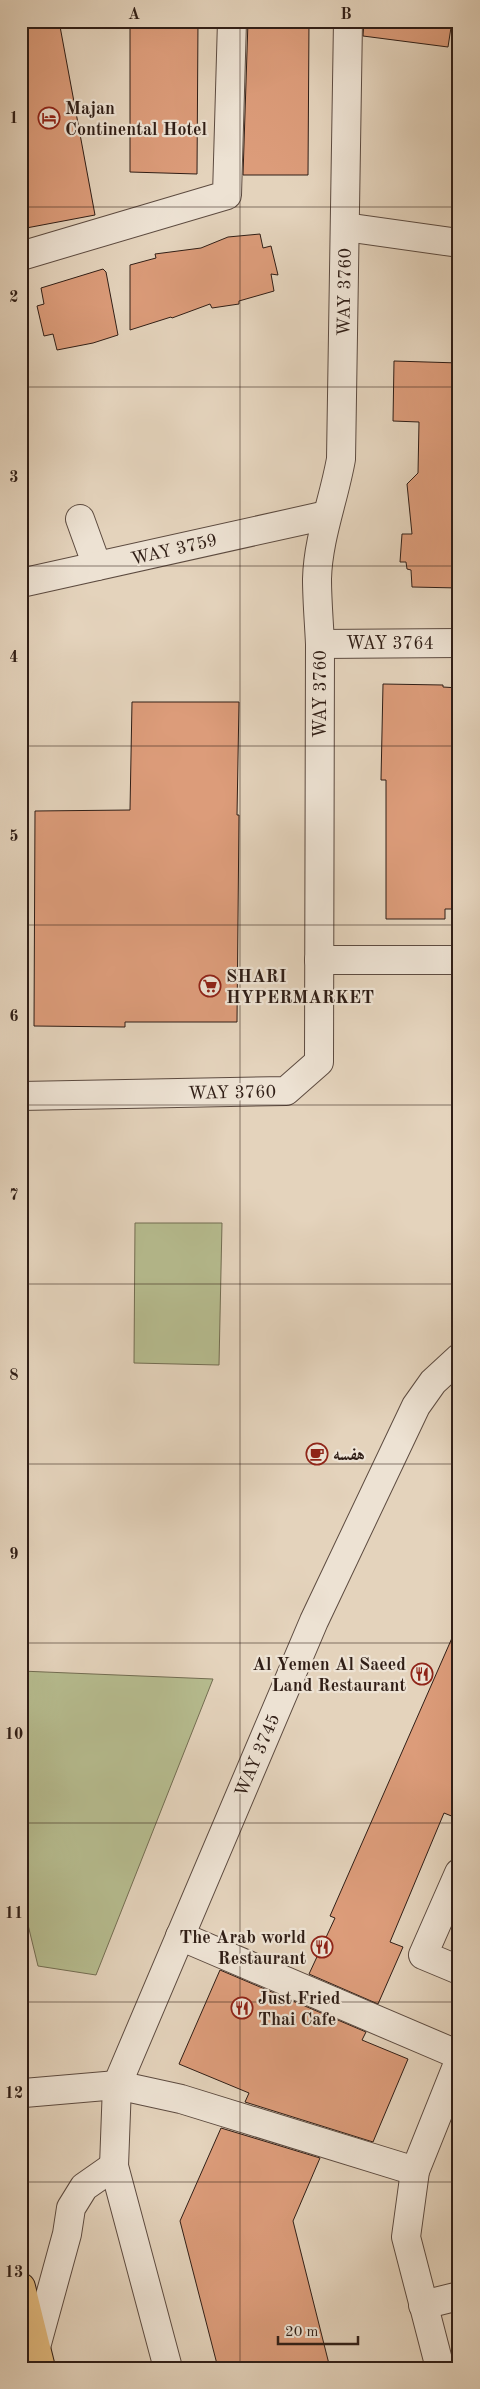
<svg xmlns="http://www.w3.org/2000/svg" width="480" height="2389" font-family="'Old Standard TT',Amiri,serif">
<rect width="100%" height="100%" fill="#e4d3bc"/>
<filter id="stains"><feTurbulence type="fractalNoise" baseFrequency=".004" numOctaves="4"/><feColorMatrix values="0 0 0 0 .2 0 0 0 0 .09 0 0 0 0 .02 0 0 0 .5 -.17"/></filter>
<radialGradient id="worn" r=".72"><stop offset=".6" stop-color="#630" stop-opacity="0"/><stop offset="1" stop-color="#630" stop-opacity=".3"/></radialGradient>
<g fill="#b6bc8f" stroke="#736d52">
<path d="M135 1223H222L219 1365 134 1363Z"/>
<path d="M21 1671 213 1679 96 1975 38 1966 21 1896Z"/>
</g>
<g fill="#dc9c7a" stroke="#301e16">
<path d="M21 21H59L95 215 21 229Z"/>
<path d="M130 21H198L197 174 130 172Z"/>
<path d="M248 21H309L308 175H243Z"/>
<path d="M364 21H452L448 47 363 36Z"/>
<path d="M260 234 263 248 271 246 278 275 271 274 274 291 239 301V304L212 308 210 304 172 318 171 317 130 330V265L156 258 155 254 201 248 228 237Z"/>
<path d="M103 269 106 272 118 335 93 343 57 350 53 334 44 336 37 306 44 304 41 288Z"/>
<path d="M394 361 459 363V588L412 587 411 570 407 569 406 562H400L402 534H412L407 484 418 473 419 422 393 421Z"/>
<path d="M383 684 443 685V687L459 688V909H445V919H386V780H381Z"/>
<path d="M132 702H239L237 815H239L237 1022H125V1027L34 1026 35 811 130 810Z"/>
<path d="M459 1622V1819L444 1813 390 1942 403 1947 378 2004 309 1974 335 1918 330 1916Z"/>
<path d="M220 1970 366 2032 362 2040 408 2059 373 2142 245 2102 249 2093 179 2064Z"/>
<path d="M221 2128 320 2158 293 2221 330 2368H218L180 2221Z"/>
</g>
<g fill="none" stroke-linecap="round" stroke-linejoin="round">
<g stroke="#5d4b40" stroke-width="30">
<g id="minor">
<path d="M345 227 459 243"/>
<path d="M21 256 227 195 232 21"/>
<path d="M80 519 97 566"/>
<path d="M21 583 327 515"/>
<path d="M320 644 459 643"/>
<path d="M319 960H459"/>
<path d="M21 1096 286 1091 319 1062 320 644C319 622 317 600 317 579 318 538 334 499 341 459L348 21"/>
<path d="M459 1873 423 1955 459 1970"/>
<path d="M180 1936 459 2055"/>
<path d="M21 2091 24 2093 117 2085 181 2099 415 2171"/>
<path d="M423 2305 459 2296"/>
<path d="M36 2347 67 2234 71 2208 84 2187 114 2166"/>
<path d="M168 2368 114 2166 117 2085 314 1621 416 1406 433 1382 459 1358"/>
<path d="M440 2368 406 2237 415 2171 459 2061"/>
</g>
</g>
<g stroke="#301e16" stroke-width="30">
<path id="major" d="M21 2287 41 2368"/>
</g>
<use href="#minor" stroke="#ede2d3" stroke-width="28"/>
<use href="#major" stroke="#e2ba7e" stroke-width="28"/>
</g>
<path fill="none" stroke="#301e16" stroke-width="1" stroke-opacity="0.55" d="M240 21V2368M21 207H459M21 387H459M21 566H459M21 746H459M21 925H459M21 1105H459M21 1284H459M21 1464H459M21 1643H459M21 1823H459M21 2002H459M21 2182H459"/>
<defs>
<g id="hotel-ring" transform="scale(1.125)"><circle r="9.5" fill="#ede2d3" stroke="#8f2418" stroke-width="1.5"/><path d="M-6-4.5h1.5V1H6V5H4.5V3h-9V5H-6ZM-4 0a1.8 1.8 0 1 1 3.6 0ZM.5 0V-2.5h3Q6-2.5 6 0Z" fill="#8f2418"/></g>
<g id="supermarket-ring" transform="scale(1.125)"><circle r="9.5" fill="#ede2d3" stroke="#8f2418" stroke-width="1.5"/><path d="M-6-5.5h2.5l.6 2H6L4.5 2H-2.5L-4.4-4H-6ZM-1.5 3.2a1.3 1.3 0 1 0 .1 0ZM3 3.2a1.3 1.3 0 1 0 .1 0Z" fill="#8f2418"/></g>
<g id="cafe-ring" transform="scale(1.125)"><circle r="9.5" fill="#ede2d3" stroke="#8f2418" stroke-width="1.5"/><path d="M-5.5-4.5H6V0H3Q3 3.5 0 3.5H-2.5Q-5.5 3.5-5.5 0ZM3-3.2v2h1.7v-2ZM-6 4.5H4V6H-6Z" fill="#8f2418"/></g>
<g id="restaurant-ring" transform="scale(1.125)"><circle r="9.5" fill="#ede2d3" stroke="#8f2418" stroke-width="1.5"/><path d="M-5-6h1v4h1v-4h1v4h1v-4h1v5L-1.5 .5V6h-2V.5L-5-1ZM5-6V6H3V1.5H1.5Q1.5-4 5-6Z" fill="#8f2418"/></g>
</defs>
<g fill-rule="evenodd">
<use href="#hotel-ring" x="49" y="118"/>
<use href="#supermarket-ring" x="210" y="986"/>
<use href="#cafe-ring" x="317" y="1454"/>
<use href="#restaurant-ring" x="422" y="1674"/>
<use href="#restaurant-ring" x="322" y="1947"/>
<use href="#restaurant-ring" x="242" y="2008"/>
</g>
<g text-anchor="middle" stroke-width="4.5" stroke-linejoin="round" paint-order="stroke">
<g font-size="18" font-weight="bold" fill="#301e16" stroke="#ede2d3" text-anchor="start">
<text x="65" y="114">Majan<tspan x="65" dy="21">Continental Hotel</tspan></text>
<text x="226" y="982">SHARI<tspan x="226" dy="21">HYPERMARKET</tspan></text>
<text x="333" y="1460">هفسه</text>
<text x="406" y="1670" text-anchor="end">Al Yemen Al Saeed<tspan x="406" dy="21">Land Restaurant</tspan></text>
<text x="306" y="1943" text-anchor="end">The Arab world<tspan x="306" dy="21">Restaurant</tspan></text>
<text x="258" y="2004">Just Fried<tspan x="258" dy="21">Thai Cafe</tspan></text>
</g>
<g font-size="18" fill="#301e16" stroke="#ede2d3">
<text transform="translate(344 292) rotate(-89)" y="6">WAY 3760</text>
<text transform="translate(174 549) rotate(-13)" y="6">WAY 3759</text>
<text x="390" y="649">WAY 3764</text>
<text transform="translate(320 694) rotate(-90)" y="6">WAY 3760</text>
<text transform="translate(232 1092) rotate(-1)" y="6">WAY 3760</text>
<text transform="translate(257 1755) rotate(-67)" y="6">WAY 3745</text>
</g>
</g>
<rect width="480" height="2389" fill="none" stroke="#e4d3bc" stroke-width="55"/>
<path d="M278 2336v8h80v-8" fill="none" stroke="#301e16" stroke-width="2.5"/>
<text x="285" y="2336" font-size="15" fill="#301e16" stroke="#ede2d3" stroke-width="4" paint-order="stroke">20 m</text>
<rect x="28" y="28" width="424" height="2334" fill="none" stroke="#301e16" stroke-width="2"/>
<g font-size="16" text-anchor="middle" font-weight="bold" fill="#301e16">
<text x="134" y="19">A</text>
<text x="346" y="19">B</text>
<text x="14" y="123">1</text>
<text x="14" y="302">2</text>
<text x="14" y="482">3</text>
<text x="14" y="662">4</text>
<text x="14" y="841">5</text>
<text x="14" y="1021">6</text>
<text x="14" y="1200">7</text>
<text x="14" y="1380">8</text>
<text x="14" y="1559">9</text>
<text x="14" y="1739">10</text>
<text x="14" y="1918">11</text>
<text x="14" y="2098">12</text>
<text x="14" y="2277">13</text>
</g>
<rect width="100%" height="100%" filter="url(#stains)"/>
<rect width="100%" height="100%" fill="url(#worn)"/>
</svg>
